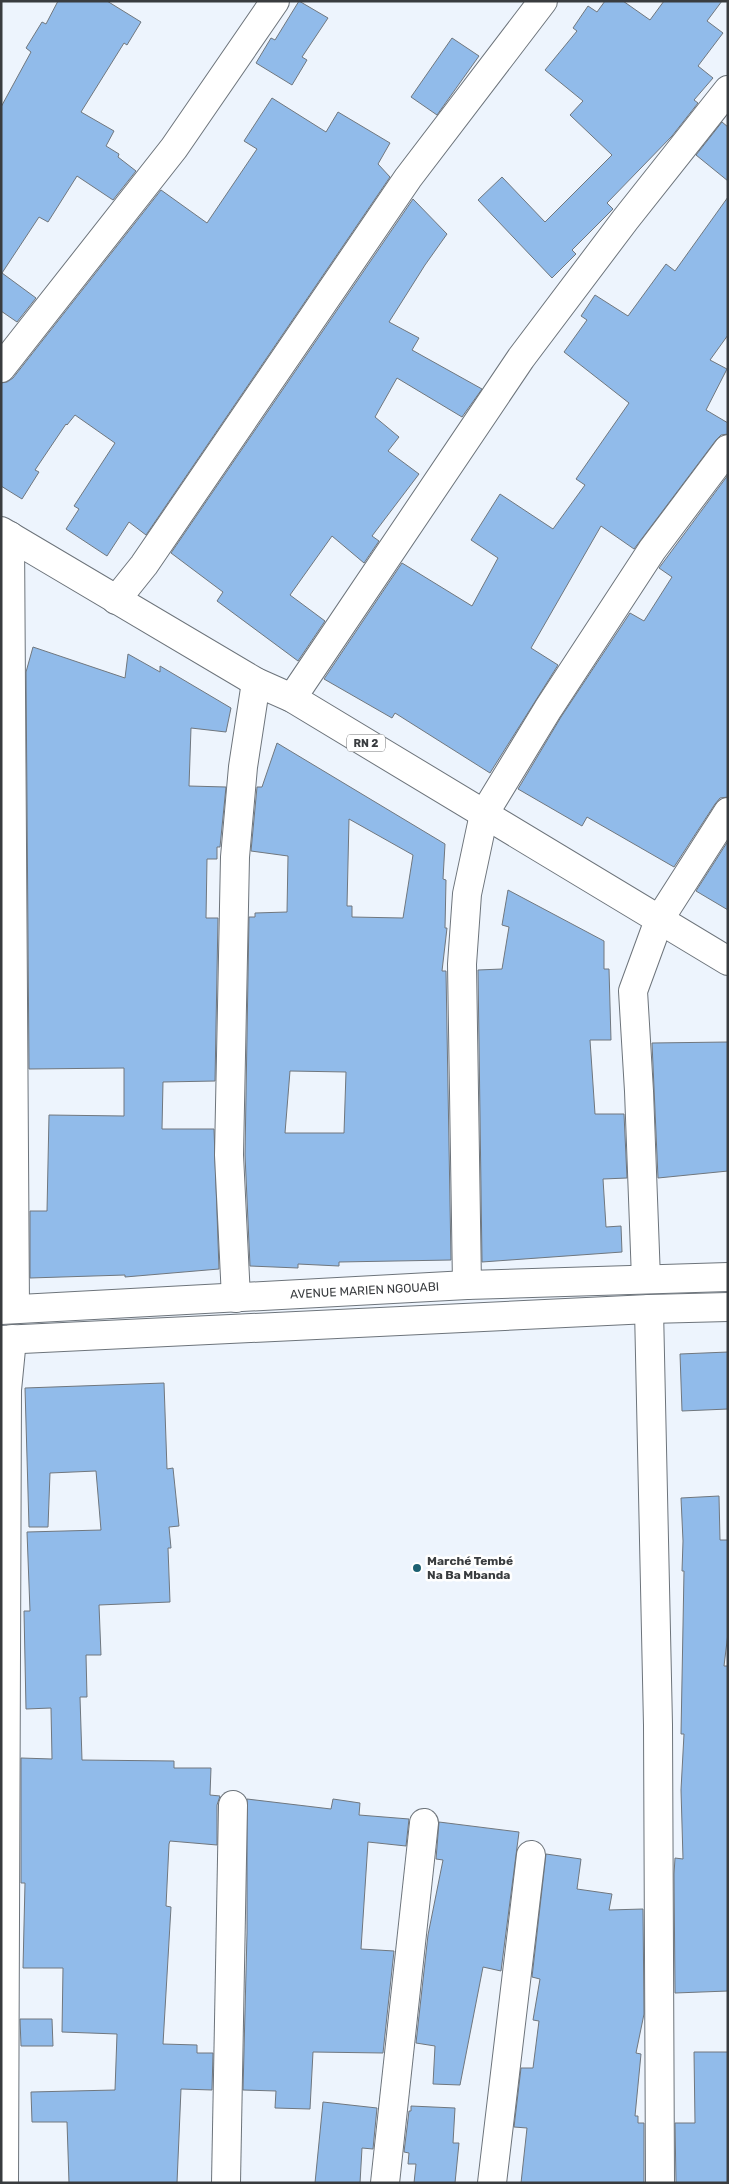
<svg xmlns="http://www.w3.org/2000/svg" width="729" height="2184" font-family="Rubik,sans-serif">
<rect width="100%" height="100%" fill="#edf4fd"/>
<g fill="#91bbea" stroke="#70777e" fill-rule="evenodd">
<path d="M58 1H107L141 22 127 45 124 43 81 112 114 131 106 146 119 154 118 157 136 171 113 200 77 176 48 222 39 217 2 273 36 298 17 322 1 311V107L31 52 26 48 42 22 46 24Z"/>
<path d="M299 1 328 18 302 57 307 60 292 85 256 63 271 38 275 40Z"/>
<path d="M605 1H623L650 20 664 1H722L707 21 723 33 698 66 713 78 694 100 698 103 672 136 607 203 613 209 572 250 576 254 552 278 478 200 502 177 545 222 612 155 570 115 583 101 545 70 577 31 573 28 588 6 597 12Z"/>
<path d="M452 38 479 56 437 115 411 97Z"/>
<path d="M272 98 326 132 338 112 390 143 378 164 390 177 146 535 129 522 107 556 66 529 79 509 74 506 115 443 75 415 67 425 66 424 35 470 39 472 22 499 1 486V383L7 382 13 378 161 190 207 223 257 149 244 141Z"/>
<path d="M722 122 728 127V181L696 155Z"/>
<path d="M728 197V335L710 360 727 369 706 410 728 423V434L721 435 716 440 634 549 601 526 531 648 558 665 490 773 395 713 392 718 324 679 402 563 472 606 498 558 471 540 500 494 553 529 585 485 576 479 629 403 564 352 587 320 581 316 595 295 628 316 666 264 675 271Z"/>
<path d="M413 199 447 234 425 265 389 322 419 338 412 350 482 389 462 417 397 378 375 417 399 437 388 451 419 474 372 536 379 541 364 563 332 536 290 595 325 621 298 661 217 601 223 592 171 553Z"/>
<path d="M728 475V797L720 798 715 804 674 867 587 817 582 826 518 789 561 717 630 613 644 621 672 577 659 568Z"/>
<path d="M33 647 125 678 128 654 160 672V666L231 708 226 732 191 728 189 786 226 787 220 847H217V859H207L206 918H218L215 1081 163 1082 162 1129H214L219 1269 125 1277V1275L30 1278V1211H47L49 1115 124 1116V1068L29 1069 26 672Z"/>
<path d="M277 743 445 844 443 879 446 880 445 928H447L442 971H446L451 1260 339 1262V1266L298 1264V1268L250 1266 245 1155 249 917H255V913L287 912 288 856 251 851 257 787H262ZM349 819 413 855 403 918 352 917V906H347ZM290 1071 346 1072 344 1133H285Z"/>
<path d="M728 841V910L696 891Z"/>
<path d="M508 890 604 941V969H609L611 1040H590L595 1114H624L627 1178 603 1179 606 1227 621 1226 622 1252 482 1262 478 970 502 969 509 927 502 925Z"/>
<path d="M728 1042V1171L658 1178 652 1043Z"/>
<path d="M728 1352V1409L682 1411 680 1354Z"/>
<path d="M164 1383 167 1469 173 1468 179 1526 169 1527 171 1548H168L170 1602 99 1605 101 1655H86L87 1697H80L82 1760 174 1761V1768H211L210 1795 220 1796 217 1805V1845L170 1841 169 1844 166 1906 171 1907 163 2044 197 2045V2053H213L212 2090 181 2089 177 2183H69L67 2122H32L31 2092 115 2090 117 2034 62 2032 63 1968H23L25 1883H21V1758L52 1759 51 1708 26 1709 24 1611H30L27 1532 101 1530 96 1471 50 1473 48 1527H29L25 1388Z"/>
<path d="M719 1496 720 1540H728V1633L724 1666H728V1991L675 1993 674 1874 675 1858 683 1859 681 1790 684 1734H681L684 1571H682L683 1541 681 1498Z"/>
<path d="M247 1799 331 1809 333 1799 360 1803 359 1815 409 1819 406 1846 368 1842 361 1949 394 1951 383 2053 313 2052 310 2109 275 2108 276 2091 243 2090 247 1933Z"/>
<path d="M439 1822 519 1832 501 1971 483 1967 460 2085 433 2084 435 2046 416 2043 428 1935 443 1860 436 1859Z"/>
<path d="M546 1854 581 1859 577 1889 612 1894 609 1910 643 1909 644 2014 636 2053 641 2054 635 2116H638V2123H644V2183H521L527 2128 514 2127 521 2068H533L539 2021 533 2020 540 1979 532 1977Z"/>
<path d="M20 2019H52L53 2046H21Z"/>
<path d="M694 2052H728V2183H676L675 2123H695Z"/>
<path d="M323 2102 377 2108 373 2149 362 2148 360 2183H315Z"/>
<path d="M411 2106 455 2108 453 2143H459L455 2183H414L416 2164H408L409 2153 404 2152 409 2111H411Z"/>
</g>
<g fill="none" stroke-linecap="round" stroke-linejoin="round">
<g stroke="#6d747b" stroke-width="30">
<g id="street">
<path d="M1 368 174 148 275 1"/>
<path d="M10 536 15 1309"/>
<path d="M116 600 144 565 408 178 543 1"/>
<path d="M292 698 521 358 625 220 728 90"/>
<path d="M646 1279 639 1091 633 991 659 920 728 812"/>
<path d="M467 1285 462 964 467 894 484 814 548 709 652 550 728 449"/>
<path d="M236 1298 229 1155 235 857 243 767 256 682"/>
<path d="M649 1309 658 1725 660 2183"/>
<path d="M4 2183 7 1390 12 1339"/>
<path d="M226 2183 233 1805"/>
<path d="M385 2183 424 1823"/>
<path d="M492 2183 531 1855"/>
</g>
</g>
<g stroke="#6d747b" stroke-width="30">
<g id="primary">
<path id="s1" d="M1 1310 467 1285 728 1277"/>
<path d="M1 1340 649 1309 728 1307"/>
</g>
</g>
<g stroke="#6d747b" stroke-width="30">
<path id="highway" d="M1 531 256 682 292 698 728 961"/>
</g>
<use href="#street" stroke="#fff" stroke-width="28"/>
<use href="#primary" stroke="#fff" stroke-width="28"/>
<use href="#highway" stroke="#fff" stroke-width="28"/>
</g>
<circle fill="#1c6072" stroke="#fff" stroke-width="2" cx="417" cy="1568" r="5"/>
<g text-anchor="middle" stroke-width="5" stroke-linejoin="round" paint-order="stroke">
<rect fill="#fff" stroke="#747679" stroke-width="1" x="347" y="734.5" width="38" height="17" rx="4"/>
<g font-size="11" font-weight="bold" fill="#393c3f">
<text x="366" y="747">RN 2</text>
</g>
<g font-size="12" fill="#393c3f" stroke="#fff">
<text dy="4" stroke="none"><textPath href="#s1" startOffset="364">AVENUE MARIEN NGOUABI</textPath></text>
</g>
<g font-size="12" font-weight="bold" fill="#393c3f" stroke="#fff" text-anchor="start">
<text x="427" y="1565">Marché Tembé<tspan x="427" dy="14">Na Ba Mbanda</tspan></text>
</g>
</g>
<rect width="729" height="2184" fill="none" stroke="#393c3f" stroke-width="5"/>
</svg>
